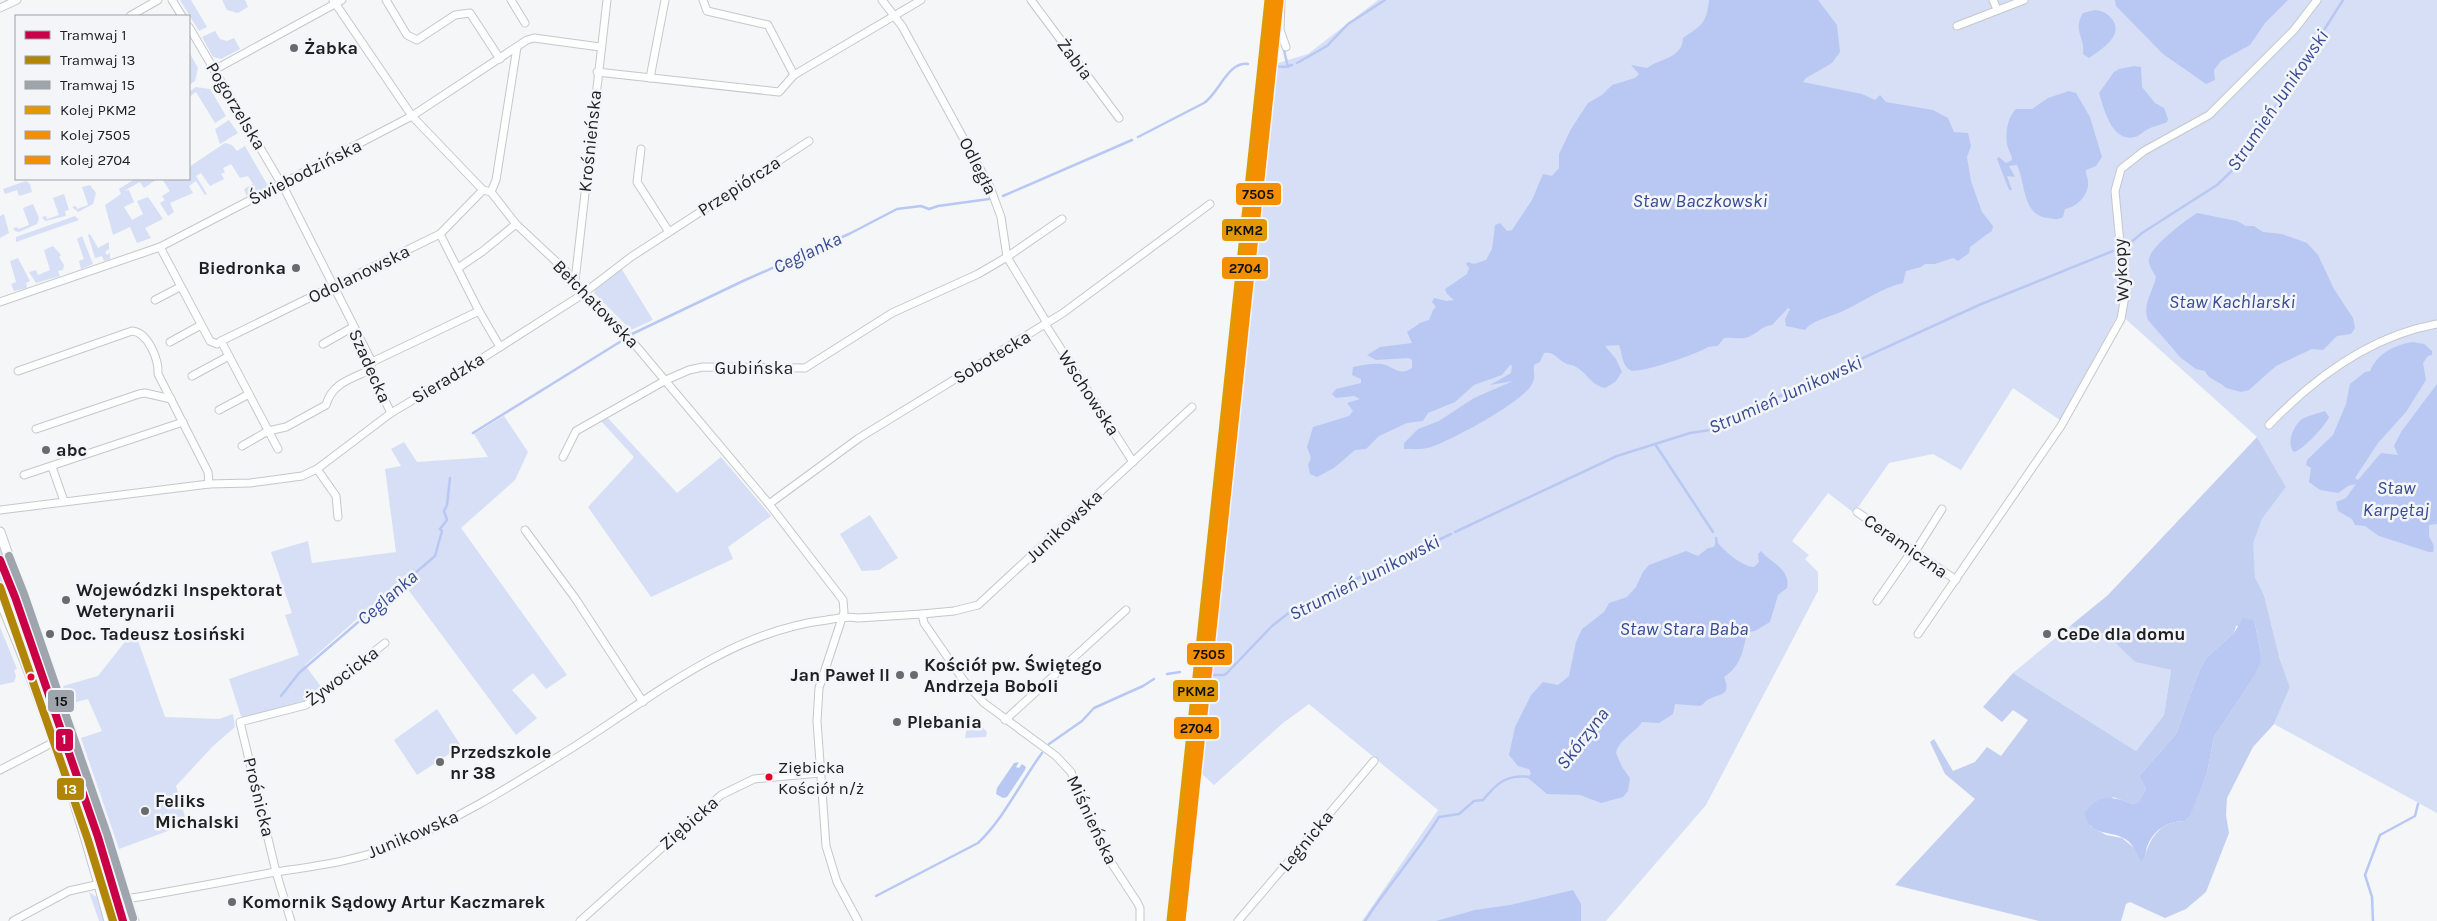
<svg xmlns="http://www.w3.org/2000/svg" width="2437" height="921" font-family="Karla,sans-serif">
<rect width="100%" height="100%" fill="#f4f6f8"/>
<g fill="#d6dff5">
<path d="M180 0H191L207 27 199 31Z"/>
<path d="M222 0H245L248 7 238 13 227 10Z"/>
<path d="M1378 0H2437V813L2274 724 2290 687 2280 660 2264 595 2255 577 2252 543 2262 519 2286 487 2257 437 2119 313 2060 420 2013 388 1961 470 1933 454 1889 463 1854 513 1828 493 1792 541 1809 555 1805 559 1818 572V591L1706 805 1606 921H1362L1438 810 1309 704 1283 723 1214 785 1201 773 1275 64 1308 54Z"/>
<path d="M215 31 220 39 227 41 234 38 240 49 221 59 213 57 202 37Z"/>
<path d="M189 52 198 68 195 81 189 85Z"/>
<path d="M196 87 210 89 226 116 215 123 196 92 189 97V92Z"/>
<path d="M229 120 238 133 220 144 215 129Z"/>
<path d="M225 143 232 145 237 151 245 146 268 186 247 197 244 189 253 184 248 176 240 178 231 164 223 168 225 172 221 174 224 179 210 186 201 173 196 176 207 194 205 195 196 181 189 186 193 193 170 203 174 212 168 216 160 203 165 200 162 196 170 191 162 179H189V167Z"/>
<path d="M135 179H157L144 188 140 182 124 191 129 190 134 202 124 207 132 220 143 214 137 201 148 197 163 219 145 228 151 238 137 243 130 227 113 235 105 205 121 194 119 189Z"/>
<path d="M26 181 30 184 32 192 19 196 17 190 5 194 3 189Z"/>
<path d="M90 185 96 193 93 204 78 212 72 207 76 206 77 209 88 205 82 187Z"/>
<path d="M64 194 69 210 65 211 66 216 45 221 42 217 46 216 47 219 59 215 53 198Z"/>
<path d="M33 204 39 218 37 224 19 232 15 231 13 228 17 227 18 229 29 225 23 208Z"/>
<path d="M4 214 9 233 0 238V216Z"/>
<path d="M75 216 79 220 16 242V237Z"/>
<path d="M90 234 98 248 109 242V249L105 252 107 255 110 253V259L104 261 102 256 95 258 88 235Z"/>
<path d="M82 236 93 264 81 269 79 261 84 259 77 239Z"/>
<path d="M53 246 61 255 59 257 64 265 63 270 58 271 60 276 36 283 29 272 36 270 38 275 50 270 44 250Z"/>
<path d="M18 258 30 281 26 283 27 288 14 291 11 284 16 282 10 261Z"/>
<path d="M621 268 653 320 631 330 594 293 597 286Z"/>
<path d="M504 416 528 452 515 480 461 528 567 675 546 689 533 673 512 690 537 718 516 735 401 580 305 665 322 688 303 703 245 718 241 716 229 679 299 655 285 615 292 613 271 552 308 541 312 563 396 552 385 469 401 466 391 449 404 442 417 462 488 457 474 434Z"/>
<path d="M607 417 677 493 721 457 771 516 728 547 733 559 651 597 588 507 634 457 601 421Z"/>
<path d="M870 515 898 558 879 570 862 571 840 534Z"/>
<path d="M0 547 10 576 8 575 104 852 97 854 24 640 32 665 0 587Z"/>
<path d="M2070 626 2106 634 2135 662 2171 670 2164 715 2136 751 2013 673Z"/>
<path d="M0 627 17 669 14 670 16 676 14 682 0 685Z"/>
<path d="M136 635 165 717 219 719 233 714 235 727 212 747 176 786 187 824 119 849 81 738 102 731 88 699 69 704 63 686 98 676 128 638Z"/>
<path d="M437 709 463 749 452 757 449 754 417 775 394 740Z"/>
<path d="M969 715 972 716 987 732 986 737 965 738Z"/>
<path d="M89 892 98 898 104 921H99Z"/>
</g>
<path fill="#c2cff0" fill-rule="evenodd" d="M2257 437 2286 487 2262 519 2253 543 2255 577 2264 595 2280 660 2290 687 2274 724 2253 747 2227 798 2226 815 2229 833 2206 892 2186 909 2165 918 2130 902 2126 904 2121 921H2039L1895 885 1975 799 1945 774 1930 742 1934 739 1953 771 1975 762 1987 747 2001 756 2028 720 2013 710 2002 722 1983 707 2013 673 2136 751 2164 715 2171 670 2135 662 2106 634 2070 626 2108 595ZM2255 624 2261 654 2252 680 2214 737 2207 773 2189 817 2185 821C2162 821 2150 836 2145 857L2122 838 2106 835 2090 826 2113 797 2133 804 2139 801 2146 789 2139 776 2176 734 2199 671 2207 657 2234 633 2236 626Z"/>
<g fill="#b9c8f3">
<path d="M1709 0H1818L1837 25 1840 52 1832 63 1806 78 1803 82 1862 94 1875 100 1880 95 1886 102 1933 110 1948 118 1954 132 1968 133 1971 146 1967 157 1971 181 1982 212 1993 226 1992 231C1984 236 1978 241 1970 247L1969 253 1958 261 1953 258 1935 264H1925L1921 267 1906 271 1903 283C1881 288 1863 302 1843 311 1831 317 1812 320 1805 330L1786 326 1785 319 1790 309 1788 308 1772 325C1760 326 1756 336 1744 338 1737 339 1730 337 1724 338 1715 349 1721 345 1708 347 1699 353 1638 375 1630 370 1622 366 1622 352 1619 345L1605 346 1616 359 1622 372 1615 382 1605 388C1591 385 1588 374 1576 367 1573 365 1568 365 1565 363 1557 359 1554 351 1544 353L1540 362 1534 365C1533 372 1536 377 1532 384 1523 402 1452 440 1431 447 1422 450 1413 449 1404 449V443L1418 429 1439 421 1474 398 1513 381 1490 385 1511 373 1512 366 1510 365 1502 375 1474 385 1455 402 1428 413 1423 421 1407 423 1379 436 1366 449 1355 450 1334 468 1317 477 1310 474 1308 465 1311 458 1307 447 1313 427 1349 416 1353 411 1347 403 1360 399 1354 396 1336 398 1332 394 1336 389 1361 383V379L1352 375 1353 367C1362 365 1372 363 1382 364 1393 366 1399 377 1412 368V360L1409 358 1376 360 1367 355 1380 347 1412 343 1407 332 1420 323 1429 320 1433 310 1436 307 1432 302 1434 298 1447 301 1454 300 1447 294 1445 289 1467 274 1469 268 1466 264 1468 262 1474 264 1486 260 1492 249 1495 225 1500 223 1507 231 1512 230 1532 200 1543 174 1552 176 1559 168V154L1571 129 1588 103 1602 95 1612 85 1635 78 1639 74 1631 65 1647 68C1659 59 1683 58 1683 38 1701 26 1707 23 1709 0Z"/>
<path d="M2115 0H2288L2265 23 2250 45 2221 61 2214 70 2215 80 2206 84 2163 54 2116 6Z"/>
<path d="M2095 10C2103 11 2107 13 2112 19 2125 36 2100 50 2089 58L2083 54C2086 39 2072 30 2083 13Z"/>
<path d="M2134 66 2141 67 2142 87 2155 103 2164 108 2168 119 2167 122C2161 125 2154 126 2148 129 2143 131 2140 136 2135 137 2112 143 2104 109 2099 93L2114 72 2119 69Z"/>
<path d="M2069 91 2076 93 2090 117 2102 157 2096 166 2086 170C2085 175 2088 176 2088 182 2089 195 2077 207 2065 209L2063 217C2058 220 2054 219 2048 218 2022 215 2026 184 2017 165L2009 166 2015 177 2007 176 2012 190H2009L1997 159 1999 157 2006 163 2012 160C2012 154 2008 150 2007 144 2005 132 2008 117 2016 109H2032L2048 98Z"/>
<path d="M2197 213 2237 221 2246 226H2254L2263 232 2282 234 2307 243 2318 255 2334 289 2353 318 2355 328 2351 334 2337 336 2323 350 2312 349 2276 366 2249 390 2241 392 2226 388C2220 381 2208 380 2205 371L2196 369 2181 358 2148 320C2142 304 2153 292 2156 277 2153 271 2148 266 2149 259 2150 247 2187 219 2197 213Z"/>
<path d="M2413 342 2424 344 2432 351V355L2428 356 2423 363 2426 380 2406 412 2378 443 2355 478 2358 480 2381 453 2398 455 2394 446 2401 432 2437 384V524L2429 525V536L2434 546 2433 552H2429L2379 536 2365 526 2355 525 2352 519 2338 511 2336 502 2346 498 2356 484 2348 486 2338 493 2320 490 2309 482 2311 468 2306 465 2307 460 2333 435 2346 404 2350 384 2365 372 2370 371C2378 353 2394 345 2413 342Z"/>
<path d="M2325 411 2329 417C2326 425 2302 451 2294 452 2286 444 2293 426 2302 419 2307 416 2319 413 2325 411Z"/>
<path d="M1716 541C1724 550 1740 566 1754 567L1759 562 1758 554 1761 551C1771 563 1791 569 1787 588L1778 595 1770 622 1755 631 1747 632C1743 651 1741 666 1724 677 1733 698 1716 693 1706 701 1704 703 1702 705 1700 706L1675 704 1673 714 1659 723 1642 722C1635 733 1619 739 1616 753L1622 767 1630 778 1628 791 1623 797 1601 803 1580 795 1547 794 1528 778 1531 773 1529 769 1518 766 1509 755 1515 727 1531 695 1543 682 1558 685 1569 676 1576 642 1582 629 1604 612 1609 603 1627 597 1636 587 1643 572 1649 565 1686 551 1698 556 1708 548 1714 547Z"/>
<path d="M2243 618 2253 620 2255 624 2261 654 2260 663 2252 680 2214 737 2207 773 2190 816 2185 821C2168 821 2153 830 2147 847 2145 853 2147 857 2141 861 2137 854 2134 846 2128 841 2114 829 2088 838 2085 813 2097 793 2114 796 2133 804L2139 801 2146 789 2139 776 2176 734 2199 671 2207 657 2234 633Z"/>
<path d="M1019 762 1016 767 1019 768 1022 764 1026 767 1025 770 1007 797 1003 798 996 794 997 788 1014 763Z"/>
<path d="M1573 890 1581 904V921H1436L1475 910 1510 905Z"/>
</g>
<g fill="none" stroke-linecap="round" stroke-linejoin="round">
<g stroke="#b9c8f3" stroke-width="2.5">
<path d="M1283 46 1288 67"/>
<path d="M1297 63 1327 46 1348 24 1385 0"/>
<path d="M1270 66 1285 67 1292 65"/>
<path d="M1138 137 1204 103C1219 93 1228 61 1248 64"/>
<path d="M1003 196 1132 140"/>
<path d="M2129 244 2142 233 2217 185 2240 163 2343 0"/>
<path d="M632 334 743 281 849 234 897 209 921 206 929 209 938 206 989 199"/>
<path d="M473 433 623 340"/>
<path d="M1655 444 1713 532"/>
<path d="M1455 532 1617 456 1690 433 1710 430 1736 416 1979 305 2113 251"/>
<path d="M1716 538 1717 544"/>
<path d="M1167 674 1180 672"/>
<path d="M1210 675H1224L1227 673 1272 626 1295 608 1451 534"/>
<path d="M281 696 299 673 435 556 442 531 440 529 447 520 444 511 447 505 450 478"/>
<path d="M1049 744 1082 721 1094 708 1143 686 1154 679"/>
<path d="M876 896 978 843C1005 817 1020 783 1042 753"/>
<path d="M1365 921C1388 885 1417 853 1439 817L1459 814 1474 801 1483 800C1497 783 1506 774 1530 777"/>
<path d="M2373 921 2372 897 2365 875 2380 835 2415 816 2418 804"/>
</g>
<g stroke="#c6c7c9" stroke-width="9">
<g id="minor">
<path d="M172 0 182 16"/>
<path d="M333 0 412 116 483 190 491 192 516 224 564 269 584 293 626 334 769 504 843 600 844 612 819 688 817 721 826 846 837 882 858 921"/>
<path d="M386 0 407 35 417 40 455 15 470 13 500 59"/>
<path d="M511 0 525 23"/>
<path d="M703 0 707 11 768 25 794 75"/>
<path d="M882 0 902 26 990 187 1001 217 1007 257 1047 323"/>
<path d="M1031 0 1119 118"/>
<path d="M1281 0 1280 30 1286 47"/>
<path d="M1993 0 1997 9"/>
<path d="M0 8 17 0"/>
<path d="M130 16 158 0"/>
<path d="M1957 26 2024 0"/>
<path d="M189 27 285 190 372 362 370 370 391 413"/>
<path d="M214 70 342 0"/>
<path d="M597 72 779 92 794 75 921 0"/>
<path d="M650 78 665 0"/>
<path d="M641 149 637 182 669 232"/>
<path d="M491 192 496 180 517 47"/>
<path d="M440 234 479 311 500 347"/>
<path d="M160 247 210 341 217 344 221 341 278 449"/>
<path d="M458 268 483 251 516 224"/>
<path d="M575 281 607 0"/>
<path d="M155 300 180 287"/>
<path d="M0 302 160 247 412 116 527 40 534 38 600 47"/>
<path d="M1045 324 1133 462"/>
<path d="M221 341 440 234 483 190"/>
<path d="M170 342 201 325"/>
<path d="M323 344 353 327"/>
<path d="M372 362 479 311"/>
<path d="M18 371 132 331C148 332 159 360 158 374L208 472 209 484"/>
<path d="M192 376 229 356"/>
<path d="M219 410 249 394"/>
<path d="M2269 425C2315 377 2370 336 2437 324"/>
<path d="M36 429 139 394 145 393 171 399"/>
<path d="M242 446 268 431 286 427 326 405C332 383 351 379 370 370"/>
<path d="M563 457 576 431 666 380 689 370 703 367 805 368 892 313 978 274 1007 257 1062 219"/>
<path d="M52 467 64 501"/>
<path d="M317 469 336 496 338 517"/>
<path d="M24 475 183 422"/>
<path d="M769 504 859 438 1063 313 1210 204"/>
<path d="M0 510 209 484 250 483 302 476 317 469 391 413 470 366 580 296 631 257 809 141"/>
<path d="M1857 512 1956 580"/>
<path d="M525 530 575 598 643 702"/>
<path d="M1877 601 1909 555 1918 547 1942 509"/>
<path d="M922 614 954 611 978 605 1192 407"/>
<path d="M1918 634 2061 426 2121 319 2125 296 2115 191 2121 169 2144 151 2209 115 2294 30 2317 0"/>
<path d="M1005 720 1126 610"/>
<path d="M0 770 54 742"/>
<path d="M126 899C176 891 226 881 276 872 315 866 356 861 393 846 456 821 514 784 572 748 651 698 731 631 827 620 838 618 847 616 858 618L922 614 924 623 964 681 984 703 1056 756 1071 772 1101 847 1137 902 1140 908V921"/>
<path d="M13 921 69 891 100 884"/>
<path d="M291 921 276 872 240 722 306 705 385 643"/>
<path d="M580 921 721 795 754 779 820 773"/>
<path d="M1238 921 1374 761"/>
</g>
</g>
<g stroke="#c6c7c9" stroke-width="11">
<g id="tertiary">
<path d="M0 532 134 921"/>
<path d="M0 600C44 704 80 812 109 921"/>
</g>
</g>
<use href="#minor" stroke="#fdfefe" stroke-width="7"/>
<use href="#tertiary" stroke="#fdfefe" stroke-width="9"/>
<g stroke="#f3f5f9" stroke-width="12">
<path id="rail-1" d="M1171 921 1269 0"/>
</g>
<g stroke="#f3f5f9" stroke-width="12">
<path id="rail-2" d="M1181 921 1279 1"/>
</g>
<g stroke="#f3f5f9" stroke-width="12">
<path id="rail-3" d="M1176 921 1273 1"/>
</g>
<use href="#rail-1" stroke="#e19803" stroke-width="9"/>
<use href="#rail-2" stroke="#f48f02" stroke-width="9"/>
<use href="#rail-3" stroke="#f48f02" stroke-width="9"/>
<g stroke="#f3f5f9" stroke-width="11">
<path id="tram-1" d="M0 560 15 597 98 837 123 921"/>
</g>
<g stroke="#f3f5f9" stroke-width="11">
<path id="tram-2" d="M0 587 88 840 113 921"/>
</g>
<g stroke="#f3f5f9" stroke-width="11">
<path id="tram-3" d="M9 556 24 594 107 834 133 918"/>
</g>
<use href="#tram-1" stroke="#ca0047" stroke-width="8"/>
<use href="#tram-2" stroke="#b18506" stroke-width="8"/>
<use href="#tram-3" stroke="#9fa5ac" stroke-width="8"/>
</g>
<g fill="#696a6c" stroke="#f3f5f9" stroke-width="2">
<circle cx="294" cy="48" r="5"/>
<circle cx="296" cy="268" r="5"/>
<circle cx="46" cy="450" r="5"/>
<circle cx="66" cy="600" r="5"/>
<circle cx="50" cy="634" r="5"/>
<circle cx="2047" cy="634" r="5"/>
<circle cx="900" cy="675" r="5"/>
<circle cx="914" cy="675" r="5"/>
<circle cx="897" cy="722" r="5"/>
<circle cx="440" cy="762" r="5"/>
<circle cx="145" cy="811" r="5"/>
<circle cx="232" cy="902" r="5"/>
</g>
<g fill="#e4002b" stroke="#f3f5f9" stroke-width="2">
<circle cx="31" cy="677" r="4.5"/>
<circle cx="769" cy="777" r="4.5"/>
</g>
<g text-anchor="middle" stroke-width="5" stroke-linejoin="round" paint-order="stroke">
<g font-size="17" fill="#1e1f20" stroke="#f3f5f9" text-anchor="start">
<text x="778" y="773">Ziębicka<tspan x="778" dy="21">Kościół n/ż</tspan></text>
</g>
<g font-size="18" font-weight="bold" fill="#1e1f20" stroke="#f3f5f9" text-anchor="start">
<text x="304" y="54">Żabka</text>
<text x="286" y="274" text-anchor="end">Biedronka</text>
<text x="56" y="456">abc</text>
<text x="76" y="596">Wojewódzki Inspektorat<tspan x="76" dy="21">Weterynarii</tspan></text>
<text x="60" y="640">Doc. Tadeusz Łosiński</text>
<text x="2057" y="640">CeDe dla domu</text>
<text x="924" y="671">Kościół pw. Świętego<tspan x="924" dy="21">Andrzeja Boboli</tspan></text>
<text x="890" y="681" text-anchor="end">Jan Paweł II</text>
<text x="907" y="728">Plebania</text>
<text x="450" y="758">Przedszkole<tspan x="450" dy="21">nr 38</tspan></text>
<text x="155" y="807">Feliks<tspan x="155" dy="21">Michalski</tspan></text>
<text x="242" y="908">Komornik Sądowy Artur Kaczmarek</text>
</g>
<g font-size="18" fill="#1e1f20" stroke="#f3f5f9">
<text transform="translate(1075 59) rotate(53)" y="6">Żabia</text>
<text transform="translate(236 106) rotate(59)" y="6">Pogorzelska</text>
<text transform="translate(590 141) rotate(-84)" y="6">Krośnieńska</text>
<text transform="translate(978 166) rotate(63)" y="6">Odległa</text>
<text transform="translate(305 172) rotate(-27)" y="6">Świebodzińska</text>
<text transform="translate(739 186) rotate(-33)" y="6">Przepiórcza</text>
<text transform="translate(2121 270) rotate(-93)" y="6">Wykopy</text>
<text transform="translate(359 274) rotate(-26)" y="6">Odolanowska</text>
<text transform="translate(596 304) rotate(46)" y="6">Bełchatowska</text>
<text transform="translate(992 357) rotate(-31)" y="6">Sobotecka</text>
<text transform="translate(370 366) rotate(66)" y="6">Szadecka</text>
<text x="754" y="374">Gubińska</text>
<text transform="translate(448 378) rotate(-31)" y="6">Sieradzka</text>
<text transform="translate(1089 393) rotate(57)" y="6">Wschowska</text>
<text transform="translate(1064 526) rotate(-43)" y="6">Junikowska</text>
<text transform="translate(1906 546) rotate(35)" y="6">Ceramiczna</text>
<text transform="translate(342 676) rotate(-37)" y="6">Żywocicka</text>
<text transform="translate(259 797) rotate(76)" y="6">Prośnicka</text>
<text transform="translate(1092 820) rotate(65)" y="6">Miśnieńska</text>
<text transform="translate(689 823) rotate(-41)" y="6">Ziębicka</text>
<text transform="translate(413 834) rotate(-23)" y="6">Junikowska</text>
<text transform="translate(1306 841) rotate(-50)" y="6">Legnicka</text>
</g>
<g font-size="19" font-style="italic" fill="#374b92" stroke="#f3f5f9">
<text transform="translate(2277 100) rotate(-56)" y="7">Strumień Junikowski</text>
<text x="1700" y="207">Staw Baczkowski</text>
<text transform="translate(807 252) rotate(-25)" y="7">Ceglanka</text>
<text x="2232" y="308">Staw Kachlarski</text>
<text transform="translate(1785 394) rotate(-24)" y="7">Strumień Junikowski</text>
<text x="2396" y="494">Staw<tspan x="2396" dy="22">Karpętaj</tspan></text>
<text transform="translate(1364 577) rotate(-27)" y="7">Strumień Junikowski</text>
<text transform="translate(387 597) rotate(-41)" y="7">Ceglanka</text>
<text x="1684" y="635">Staw Stara Baba</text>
<text transform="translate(1582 738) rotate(-52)" y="7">Skórzyna</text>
</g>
</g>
<g stroke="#f3f5f9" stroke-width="2">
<rect x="1235" y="182" width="47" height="24" rx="5" fill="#f48f02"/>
<rect x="1221" y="218" width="47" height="24" rx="5" fill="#e19803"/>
<rect x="1221" y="256" width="48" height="24" rx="5" fill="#f48f02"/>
<rect x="1186" y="642" width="47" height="24" rx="5" fill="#f48f02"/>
<rect x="1172" y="679" width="47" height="24" rx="5" fill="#e19803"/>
<rect x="47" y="689" width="28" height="24" rx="5" fill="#9fa5ac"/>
<rect x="1173" y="716" width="47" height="24" rx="5" fill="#f48f02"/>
<rect x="55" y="728" width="19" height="24" rx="5" fill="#ca0047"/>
<rect x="56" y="777" width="29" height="24" rx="5" fill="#b18506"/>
</g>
<g font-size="14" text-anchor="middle" font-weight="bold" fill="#fff">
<text x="64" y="744">1</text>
<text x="70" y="794">13</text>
</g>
<g font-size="14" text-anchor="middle" font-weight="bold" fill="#111">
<text x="1258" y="199">7505</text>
<text x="1244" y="235">PKM2</text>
<text x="1245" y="273">2704</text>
<text x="1209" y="659">7505</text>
<text x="1196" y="696">PKM2</text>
<text x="61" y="706">15</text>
<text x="1196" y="733">2704</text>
</g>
<rect x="15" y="15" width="175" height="165" fill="#f3f5f9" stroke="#9e9fa2"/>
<rect x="25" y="31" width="25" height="8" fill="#ca0047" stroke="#9e9fa2"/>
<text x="60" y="40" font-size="15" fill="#1e1f20">Tramwaj 1</text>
<rect x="25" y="56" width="25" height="8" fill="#b18506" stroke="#9e9fa2"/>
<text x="60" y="65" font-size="15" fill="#1e1f20">Tramwaj 13</text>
<rect x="25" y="81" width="25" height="8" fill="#9fa5ac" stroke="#9e9fa2"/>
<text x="60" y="90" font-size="15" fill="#1e1f20">Tramwaj 15</text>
<rect x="25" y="106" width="25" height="8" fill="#e19803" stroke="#9e9fa2"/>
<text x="60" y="115" font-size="15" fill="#1e1f20">Kolej PKM2</text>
<rect x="25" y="131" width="25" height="8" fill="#f48f02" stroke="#9e9fa2"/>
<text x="60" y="140" font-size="15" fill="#1e1f20">Kolej 7505</text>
<rect x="25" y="156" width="25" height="8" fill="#f48f02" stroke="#9e9fa2"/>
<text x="60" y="165" font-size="15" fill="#1e1f20">Kolej 2704</text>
</svg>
